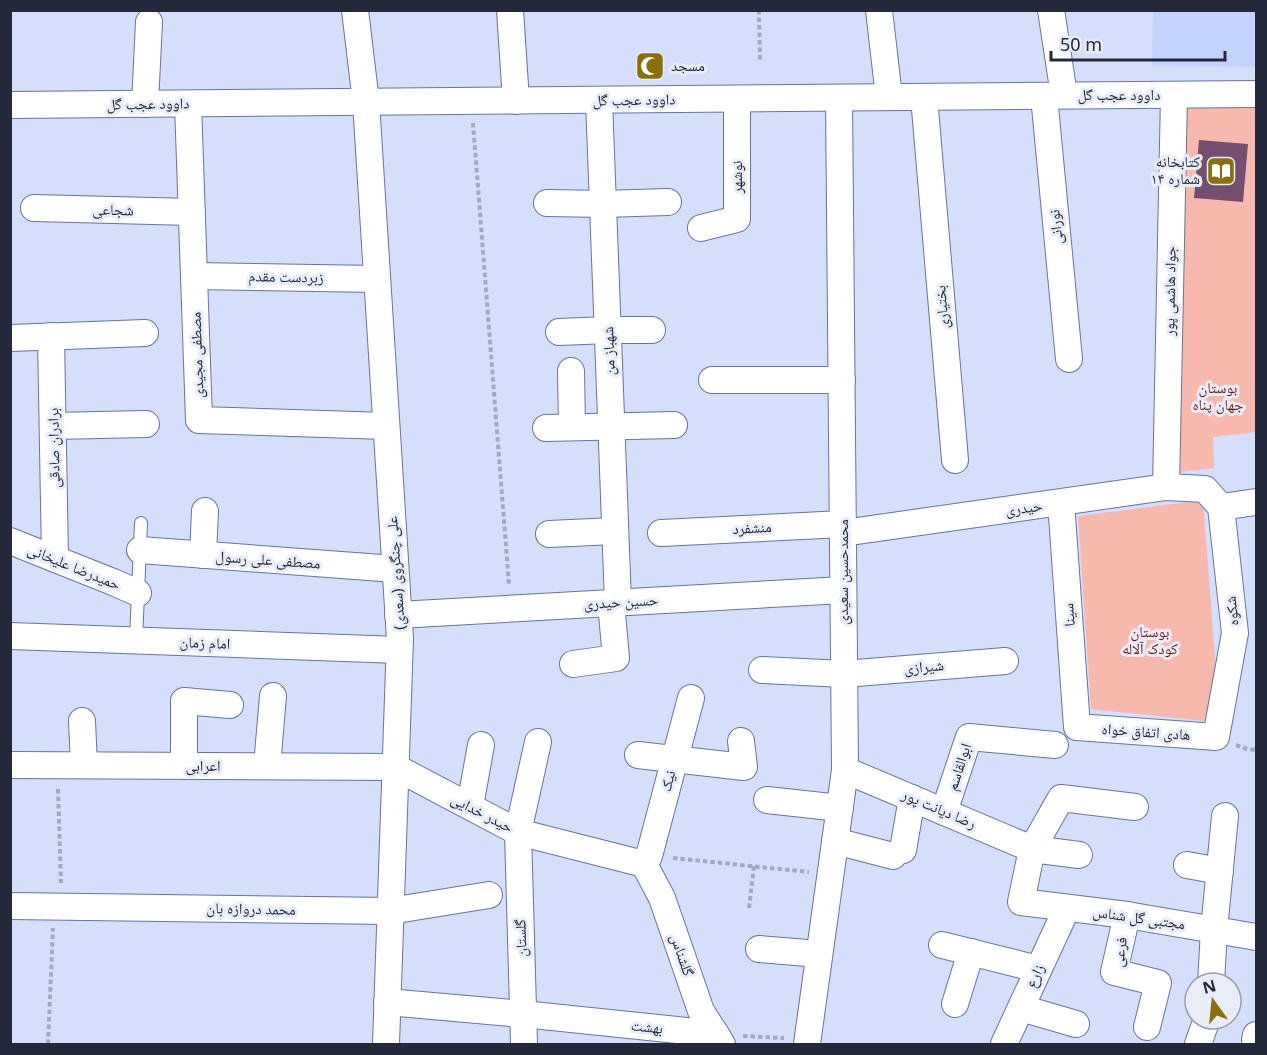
<svg xmlns="http://www.w3.org/2000/svg" width="1267" height="1055" font-family="'Noto Sans','Noto Naskh Arabic',sans-serif">
<rect width="100%" height="100%" fill="#d5dffc"/>
<path fill="#c4d2fe" d="M1153 11H1256V67L1152 66Z"/>
<g fill="#f7b9ad">
<path d="M1256 104V432L1213 437 1214 468 1177 472 1184 105Z"/>
<path d="M1203 500 1217 683 1205 721 1091 709 1078 516Z"/>
</g>
<path fill="#754f70" d="M1199 140 1248 144 1243 202 1194 198Z"/>
<g fill="none" stroke-linecap="round" stroke-linejoin="round">
<g stroke="#66739f" stroke-width="14">
<path id="lane" d="M136 640 141 523"/>
</g>
<g stroke="#66739f" stroke-width="28">
<g id="street">
<path d="M355 10 366 102 400 639 386 1044"/>
<path d="M510 10 516 101"/>
<path d="M879 10 889 97"/>
<path d="M1051 10 1064 95"/>
<path d="M1044 96 1069 359"/>
<path d="M924 97 955 460"/>
<path d="M599 100 618 602"/>
<path d="M145 104 149 22"/>
<path d="M188 104 199 420 386 426"/>
<path d="M10 105 1256 94"/>
<path d="M547 203 603 204 668 202"/>
<path d="M34 208 192 212"/>
<path d="M701 228 737 219V99"/>
<path d="M194 276 377 279"/>
<path d="M559 332 608 330H652"/>
<path d="M51 336 55 559"/>
<path d="M10 338 145 333"/>
<path d="M571 371 572 427"/>
<path d="M712 380H842"/>
<path d="M53 426 146 424"/>
<path d="M546 428 674 425"/>
<path d="M1166 487 1174 95"/>
<path d="M1221 507 1256 502"/>
<path d="M661 533 843 524"/>
<path d="M843 533 1166 487 1205 489 1221 507 1235 633 1216 737 1077 727 1061 502"/>
<path d="M549 534 615 531"/>
<path d="M10 541 113 582 138 593"/>
<path d="M140 550 395 569"/>
<path d="M203 555 205 511"/>
<path d="M398 615 843 590"/>
<path d="M10 636 399 650"/>
<path d="M573 664 616 658 611 603"/>
<path d="M762 670 844 674 1005 661"/>
<path d="M82 721 84 765"/>
<path d="M638 755 744 767 741 741"/>
<path d="M10 765 395 767 518 832 644 864"/>
<path d="M184 766V701L230 705"/>
<path d="M267 766 273 696"/>
<path d="M845 770 1032 849 1079 855"/>
<path d="M767 800 840 808"/>
<path d="M470 806 481 745"/>
<path d="M1135 807 1061 798 1032 849 1021 902 1127 915 1256 937"/>
<path d="M944 812 969 737 1055 745"/>
<path d="M835 841 893 856"/>
<path d="M903 850 912 798"/>
<path d="M644 864 662 898 701 1011 722 1044"/>
<path d="M644 864 649 856 691 698"/>
<path d="M1187 865 1220 871"/>
<path d="M10 906 390 911 489 895"/>
<path d="M1127 915 1114 972 1158 983 1147 1027"/>
<path d="M942 945 1038 969"/>
<path d="M759 949 819 954"/>
<path d="M1211 983 1214 930 1225 816"/>
<path d="M387 1002 523 1014 716 1034"/>
<path d="M955 1004 971 952"/>
<path d="M1021 1008 1076 1024"/>
<path d="M1255 1040 1256 1035"/>
<path d="M524 1044 518 832 538 742"/>
<path d="M807 1044 845 770 839 98"/>
<path d="M1004 1044 1067 908"/>
<path d="M1198 1044 1207 1019"/>
</g>
</g>
<g stroke="#a0a8c2" stroke-width="4" stroke-dasharray="4.5 3" stroke-linecap="butt">
<path d="M759 10 760 62"/>
<path d="M473 123 509 585"/>
<path d="M1236 745 1247 749 1256 750"/>
<path d="M58 789 61 883"/>
<path d="M673 858 809 872"/>
<path d="M749 908 754 866"/>
<path d="M743 1036 784 1038"/>
<path d="M48 1044 53 928"/>
</g>
<use href="#lane" stroke="#fff" stroke-width="12"/>
<use href="#street" stroke="#fff" stroke-width="26"/>
</g>
<defs>
<g id="mosque-square" transform="scale(1.5)"><rect x="-9" y="-9" width="18" height="18" rx="4" fill="#896f0f" stroke="#e9edf7"/><path d="M3.5-4.9A6 6 0 1 0 3.5 4.9A5 5 0 1 1 3.5-4.9Z" fill="#fff"/></g>
<g id="library-square" transform="scale(1.5)"><rect x="-9" y="-9" width="18" height="18" rx="4" fill="#896f0f" stroke="#e9edf7"/><path d="M-6-4Q-3-5.5-.7-3.5V5Q-3 3-6 4ZM6-4Q3-5.5 .7-3.5V5Q3 3 6 4Z" fill="#fff"/></g>
</defs>
<g fill-rule="evenodd">
<use href="#mosque-square" x="650" y="66"/>
<use href="#library-square" x="1221" y="171"/>
</g>
<g text-anchor="middle" stroke-width="6" stroke-linejoin="round" paint-order="stroke">
<g font-size="15" fill="#23283a" stroke="#e9edf7" text-anchor="start">
<text x="671" y="71">مسجد</text>
<text x="1200" y="167" text-anchor="end">کتابخانه<tspan x="1200" dy="17">شماره ۱۴</tspan></text>
</g>
<g font-size="15" fill="#23283a" stroke="#e9edf7">
<text x="1119" y="100">داوود عجب گل</text>
<text transform="translate(634 100) rotate(-1)" y="5">داوود عجب گل</text>
<text transform="translate(148 104) rotate(-1)" y="5">داوود عجب گل</text>
<text transform="translate(737 177) rotate(-90)" y="5">نوشهر</text>
<text transform="translate(113 210) rotate(1)" y="5">شجاعی</text>
<text transform="translate(1056 227) rotate(-96)" y="5">نورانی</text>
<text transform="translate(286 277) rotate(1)" y="5">زبردست مقدم</text>
<text transform="translate(1170 291) rotate(-89)" y="5">جواد هاشمی پور</text>
<text transform="translate(942 307) rotate(-95)" y="5">بختیاری</text>
<text transform="translate(609 351) rotate(-92)" y="5">شهباز من</text>
<text transform="translate(197 355) rotate(-92)" y="5">مصطفی مجیدی</text>
<text transform="translate(54 448) rotate(-91)" y="5">برادران صادقی</text>
<text transform="translate(1024 508) rotate(-8)" y="5">حیدری</text>
<text transform="translate(752 528) rotate(-3)" y="5">منشفرد</text>
<text transform="translate(268 560) rotate(4)" y="5">مصطفی علی رسول</text>
<text transform="translate(74 567) rotate(22)" y="5">حمیدرضا علیخانی</text>
<text transform="translate(843 572) rotate(-90)" y="5">محمدحسین سعیدی</text>
<text transform="translate(396 573) rotate(-94)" y="5">علی چنگروی (سعدی)</text>
<text transform="translate(621 602) rotate(-3)" y="5">حسین حیدری</text>
<text transform="translate(1232 611) rotate(-96)" y="5">شکوه</text>
<text transform="translate(1069 615) rotate(-94)" y="5">سینا</text>
<text transform="translate(205 643) rotate(2)" y="5">امام زمان</text>
<text transform="translate(924 667) rotate(-5)" y="5">شیرازی</text>
<text transform="translate(1146 732) rotate(4)" y="5">هادی اتفاق خواه</text>
<text x="203" y="771">اعرابی</text>
<text transform="translate(959 767) rotate(-72)" y="5">ابوالقاسم</text>
<text transform="translate(668 781) rotate(-76)" y="5">نیک</text>
<text transform="translate(939 809) rotate(23)" y="5">رضا دیانت پور</text>
<text transform="translate(482 813) rotate(27)" y="5">حیدر خدایی</text>
<text transform="translate(251 909) rotate(1)" y="5">محمد دروازه بان</text>
<text transform="translate(1139 918) rotate(8)" y="5">مجتبی گل شناس</text>
<text transform="translate(521 938) rotate(-92)" y="5">گلستان</text>
<text transform="translate(1120 952) rotate(-82)" y="5">فرعی</text>
<text transform="translate(682 955) rotate(71)" y="5">گلشناس</text>
<text transform="translate(1035 976) rotate(-65)" y="5">زارع</text>
<text transform="translate(647 1027) rotate(6)" y="5">بهشت</text>
</g>
<g font-size="15" fill="#6d190e" stroke="#e9edf7">
<text x="1218" y="393">بوستان<tspan x="1218" dy="17">جهان پناه</tspan></text>
<text x="1150" y="637">بوستان<tspan x="1150" dy="17">کودک آلاله</tspan></text>
</g>
</g>
<rect width="1267" height="1055" fill="none" stroke="#23283a" stroke-width="24"/>
<g transform="translate(1213 1001) rotate(345)"><circle r="28" fill="#e9edf7" stroke="#9a9eab" stroke-width="1.5"/>
<path d="M0-4.5L10 22L0 15L-10 22Z" fill="#896f0f"/>
<text y="-9" font-size="16" font-weight="bold" text-anchor="middle" fill="#23283a">N</text>
</g>
<path d="M1051 51v9h174v-9" fill="none" stroke="#23283a" stroke-width="3"/>
<text x="1060" y="51" font-size="18" fill="#23283a" stroke="#e9edf7" stroke-width="4.5" paint-order="stroke">50 m</text>
</svg>
